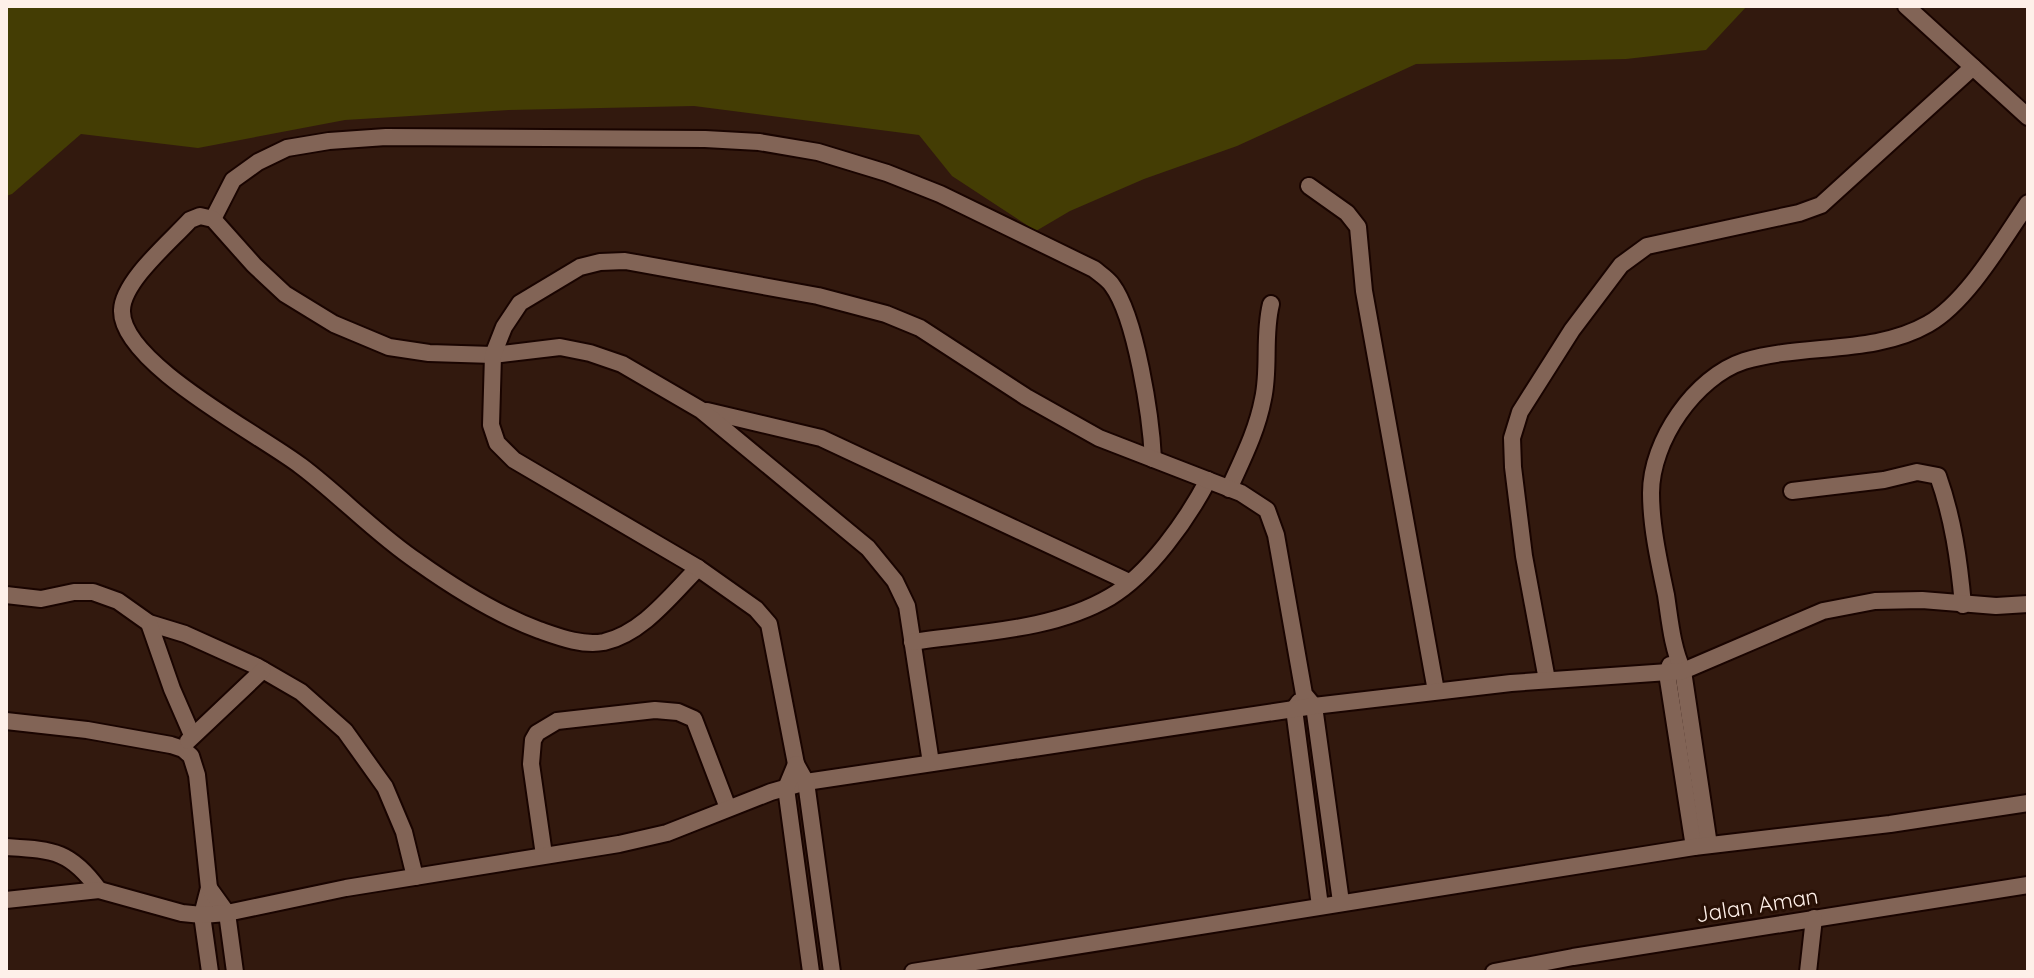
<svg xmlns="http://www.w3.org/2000/svg" width="2034" height="978" font-family="Quicksand,sans-serif">
<rect width="100%" height="100%" fill="#32190e"/>
<path fill="#443d04" d="M6 6H1747L1706 50 1626 59 1416 64 1237 146 1144 179 1070 211 1036 231 952 176 919 135 694 106 509 110 345 120 198 148 81 134 12 194 6 196Z"/>
<g fill="none" stroke-linecap="round" stroke-linejoin="round">
<g stroke="#190400" stroke-width="20">
<g id="minor">
<path d="M1906 6 2028 117"/>
<path d="M1309 186 1347 213 1358 227 1364 291 1436 691"/>
<path d="M213 219 233 180 258 162 287 148 329 141 386 137 705 139 759 142 818 152 887 173 940 194 1094 269C1100 274 1108 279 1112 285 1136 317 1151 417 1153 459"/>
<path d="M707 411 821 438 1129 582"/>
<path d="M1229 489C1242 460 1257 431 1263 399 1270 368 1263 336 1271 304"/>
<path d="M1792 491 1884 480 1917 472 1938 476C1953 518 1959 560 1963 605"/>
<path d="M698 568C671 595 643 633 604 642 582 646 559 637 539 630 496 614 456 589 418 562 376 534 341 496 301 466 261 435 120 363 122 310 123 281 170 242 190 220L200 216 213 219 254 265 285 294 334 324 389 347 429 353 493 355 560 347 590 353 622 364 701 410 868 548 895 581 907 606 931 763"/>
<path d="M6 595 41 599 74 592H93L118 601 149 623 185 634 256 666 301 692 345 731 385 787 404 832 415 877"/>
<path d="M149 623 172 689 192 735"/>
<path d="M912 642C977 632 1052 631 1110 597 1149 574 1187 520 1208 480"/>
<path d="M1670 665 1667 673 1694 847"/>
<path d="M1547 680 1524 556 1513 467 1512 438 1520 412 1572 330 1621 265 1647 246 1799 213 1821 205 1973 67"/>
<path d="M1299 702 1294 709 1320 906"/>
<path d="M6 721 87 730 171 745 183 749 191 756 197 775 209 888 202 915 210 972"/>
<path d="M188 741 263 670"/>
<path d="M796 764 769 624 756 609 698 568 514 460 497 443 491 425 493 355 504 327 520 303 580 267 600 262 625 261 818 296 886 314 920 328 1026 397 1099 438 1241 493 1267 510 1276 535 1304 694 1314 706 1341 902"/>
<path d="M1709 845 1683 671C1672 647 1670 621 1666 595 1659 562 1651 526 1651 493 1651 441 1695 377 1744 361 1803 343 1874 355 1928 324 1967 302 2002 241 2028 203"/>
<path d="M6 847C53 850 70 850 99 890"/>
<path d="M544 855 531 764 533 740 537 733 557 721 655 710 678 712 694 719 728 808"/>
<path d="M209 888 227 913 235 972"/>
<path d="M6 900 99 890 182 913 202 915 227 913 346 888 619 844 667 833 771 792 806 782 1314 706 1511 683 1683 671 1823 611 1875 601 1922 600 1996 606 2028 604"/>
<path d="M811 972 786 788 796 764 806 782 832 972"/>
<path d="M913 972 1694 847 1890 824 2028 803"/>
<path d="M1494 972 1573 957 2028 885"/>
<path d="M1808 972 1814 918"/>
</g>
</g>
<use href="#minor" stroke="#826456" stroke-width="16"/>
</g>
<g text-anchor="middle" stroke-width="6" stroke-linejoin="round" paint-order="stroke">
<g font-size="22" fill="#fef0e9" stroke="#281005">
<text transform="translate(1757 905) rotate(-9)" y="8">Jalan Aman</text>
</g>
</g>
<rect width="2034" height="978" fill="none" stroke="#fef0e9" stroke-width="16"/>
</svg>
